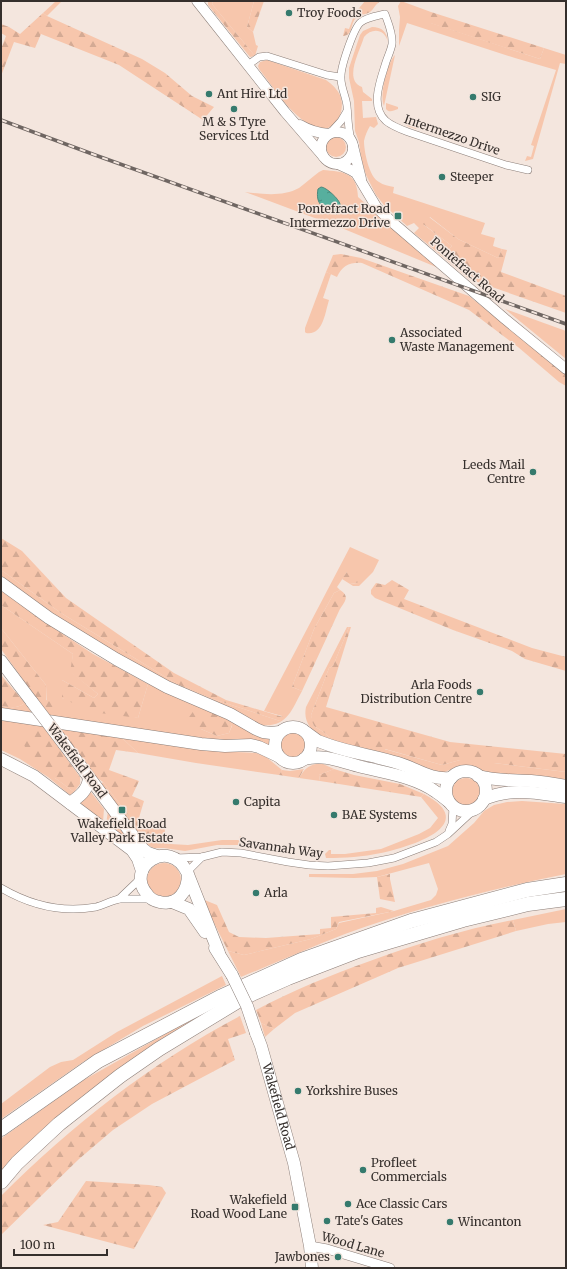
<svg xmlns="http://www.w3.org/2000/svg" width="567" height="1269" font-family="Merriweather,serif">
<defs>
<pattern id="forest-firs" width="22" height="20" patternUnits="userSpaceOnUse"><rect width="22" height="20" fill="#f7c6ac"/><path d="M5 1l3.5 6h-7zM16 11l3.5 6h-7z" fill="#d4aa94"/></pattern>
<pattern id="water-ripples" width="26" height="14" patternUnits="userSpaceOnUse"><rect width="26" height="14" fill="#57af9e"/><path d="M2 4q2-2 4 0t4 0M15 11q2-2 4 0t4 0" fill="none" stroke="#498f81"/></pattern>
</defs>
<rect width="100%" height="100%" fill="#f4e6de"/>
<g fill="#f7c6ac">
<path d="M56 1H62L47 16 43 13Z"/>
<path d="M213 1H254L247 27 253 32 256 45 258 46 255 56 212 4Z"/>
<path d="M401 1 431 12V23L540 59 544 48 566 55V64L560 63 533 159 525 161 527 156 531 157 534 146 531 145 556 70 515 58 407 23 399 46V30L400 17 398 6Z"/>
<path d="M372 27C382 27 387 32 388 42 385 29 372 27 364 37 360 51 343 80 362 87L363 92 372 99V101H362L363 118 376 117 378 124 374 128 370 126C367 131 365 136 364 141 364 151 369 177 379 182 383 185 389 186 394 187L393 193 485 223 481 234 495 238 493 246 502 249 498 258 458 239 430 217 424 225 452 246 442 256 414 233 419 228 414 223 407 226 384 205 376 195 366 175 361 158 359 142 355 131 354 101 349 78V68L360 35 363 31Z"/>
<path d="M395 55 384 106C379 96 387 63 395 55Z"/>
<path d="M267 60 326 80C332 84 337 89 340 95 347 112 334 136 314 127 290 115 275 89 259 69L258 66 260 62Z"/>
<path d="M386 103 398 107V109C393 111 389 113 386 109Z"/>
<path d="M405 118 419 123 416 129 407 126 404 121Z"/>
<circle cx="336" cy="147" r="10"/>
<path d="M323 170C344 172 357 172 358 197L441 269 344 229 245 192C262 194 283 197 299 188 306 183 312 177 319 172Z"/>
<path d="M326 272 331 274 323 298 329 300C325 313 323 336 306 333L305 332V328Z"/>
<path d="M505 309 566 331V359Z"/>
<path d="M350 547 379 560 373 572 359 586H353L350 584 357 583 347 572 337 587 340 590 334 593 314 629 292 687 302 691C291 711 287 728 260 725L105 651 1 578V570L61 613 177 684 210 698 280 721 282 716 264 711Z"/>
<path d="M1 605 73 654 71 672 98 694 94 698 62 680V698L138 718 148 684 197 706 192 729H201L217 736 229 733 232 726 231 720 257 736 269 739V745L217 742 52 719 47 713 46 685 1 628Z"/>
<path d="M347 627H349L333 666 329 668 311 715 314 726 325 733 335 743C318 738 302 726 306 707Z"/>
<path d="M25 703 34 716 1 711V706C10 707 17 709 25 703Z"/>
<path d="M1 719 42 725 46 730 55 778 74 792 70 795 48 777 20 759 1 750Z"/>
<circle cx="293" cy="745" r="13"/>
<path d="M121 737 237 749V752L256 753 265 756 282 770 279 775 196 763 138 753Z"/>
<path d="M384 749 442 765 460 760H494V763L566 772V782L483 772C474 767 465 764 455 768 448 770 444 773 437 774L383 754Z"/>
<path d="M316 764H323L334 769 319 775 320 781 299 778C304 770 307 766 316 764Z"/>
<circle cx="466" cy="792" r="14"/>
<path d="M103 782 135 824 153 843 188 845 222 840H239L240 836 244 839 243 845H217L185 851 164 848H154L147 845 101 784Z"/>
<path d="M90 791 104 809 103 822 77 803Z"/>
<path d="M424 794C482 825 410 847 381 853 363 857 345 858 326 858L325 854 329 850H331V854H345L381 849 419 834 430 828 438 818 421 797Z"/>
<path d="M522 801 566 804V874C491 889 417 908 345 934 310 947 276 963 241 977L228 951 244 955 311 939 336 929 339 923 394 911 431 900 436 895 438 889 429 863 377 877 354 878 309 877V874H353L377 871 403 864 448 846 474 823 484 811 494 805 507 802Z"/>
<path d="M108 811 134 845 106 824Z"/>
<circle cx="164" cy="880" r="17"/>
<path d="M566 909V922L548 924 516 931 513 920Z"/>
<path d="M222 976 226 985 143 1026 83 1062 1 1119V1104L50 1067 61 1062 73 1060 117 1032Z"/>
<path d="M220 1005 1 1174V1139L2 1138 82 1081 185 1023Z"/>
<path d="M261 1023 274 1029 265 1037Z"/>
</g>
<g fill="url(#forest-firs)">
<path d="M208 1H213L212 4 255 56 250 57 208 5Z"/>
<path d="M254 1H264L253 32 247 27Z"/>
<path d="M365 1H381C375 4 374 9 370 12 365 15 359 14 355 19 350 26 353 35 343 36L345 28 349 29 355 13Z"/>
<path d="M431 12 544 48 540 59 430 23Z"/>
<path d="M43 13 47 16 142 59 165 73 192 96 214 107 203 120 119 65 41 34 35 48 14 42 1 76V49L6 36 1 33V24L9 27 20 34Z"/>
<path d="M429 217 458 239 498 258 502 249 507 250 501 272 566 296V313L469 279 442 256 452 246 423 224Z"/>
<path d="M341 254 361 258 469 296 566 374V386L559 382 518 347 469 310 362 263C350 262 342 266 337 277L326 272 333 255Z"/>
<path d="M1 538 22 551 66 598 174 673 226 700 283 717 280 721 210 698 177 684 61 613 1 570Z"/>
<path d="M357 569 365 573C360 581 360 583 350 584L342 579 347 572Z"/>
<path d="M392 580 409 590 404 599 532 648 566 657V671L525 659 512 651 453 630 375 598 371 594V590L376 583 385 585Z"/>
<path d="M1 590 40 619 93 654 148 684 138 718 92 712 62 698V680L94 698 98 694 70 672 73 654 1 605Z"/>
<path d="M340 590C351 597 344 602 339 611L302 691 292 687 314 629 334 593Z"/>
<path d="M349 627H351L326 707 450 742 566 754V772L494 763V760H460L442 765 385 749 383 754 335 743 325 733 314 726 312 721 311 715 329 668 333 666Z"/>
<path d="M1 628 46 685V700L58 704V714L47 713 1 649Z"/>
<path d="M1 675 25 703C17 709 10 707 1 706Z"/>
<path d="M197 706 231 720 232 725 229 733 217 736 201 729 192 730 187 720Z"/>
<path d="M21 727 46 730 80 777V784L74 792C59 781 31 762 24 745 21 739 21 733 21 727Z"/>
<path d="M58 728 121 737 138 753 116 750 109 770 139 781 132 796 144 801 138 821 165 828 164 844 153 843 135 824 103 782 96 777Z"/>
<path d="M304 769 299 778 279 775 282 770 290 771Z"/>
<path d="M334 769 354 775 400 784 424 794 421 797 320 781 319 775Z"/>
<path d="M390 874V879L395 902 380 899 377 877Z"/>
<path d="M202 899 217 905 229 932 239 937 266 938 320 934V929L331 928V917L376 913V908L381 907 394 911 339 922 336 929 311 939 244 955 228 951Z"/>
<path d="M513 920 516 931 398 968 295 1013 274 1029 261 1023 256 1010C293 990 331 975 370 961 417 944 465 929 513 920Z"/>
<path d="M240 1016 246 1033 228 1039 235 1060 152 1104 113 1130 79 1159 1 1235V1196C72 1125 151 1063 240 1016Z"/>
<path d="M86 1181 149 1185 162 1187 166 1193 134 1249 43 1225 58 1222Z"/>
</g>
<path fill="url(#water-ripples)" stroke="#4d897c" d="M321 187C326 187 339 199 340 204 341 205 340 209 340 210L337 214C324 209 315 205 318 189Z"/>
<g fill="none" stroke-linecap="round" stroke-linejoin="round">
<g stroke="#8b7e78" stroke-width="8">
<g id="minor">
<path d="M248 65 259 57 267 56 327 75 340 77"/>
<path d="M330 133 341 121 347 111"/>
<path d="M351 140C348 128 348 117 347 106 346 96 340 86 341 76 341 66 354 27 361 22 368 17 377 16 385 14 388 23 393 33 392 44 391 50 388 56 386 62 381 79 369 106 386 121 392 126 400 129 408 132L506 165 528 170"/>
<path d="M449 831 452 824 453 807"/>
<path d="M176 858 202 857 222 852 241 853 288 862 309 865 328 866 368 863 394 858 436 842 448 834 476 808"/>
<path d="M187 872 202 857"/>
<path d="M140 879 119 899H150"/>
<path d="M1 888C30 905 63 913 96 907 103 905 111 901 119 899"/>
</g>
</g>
<g stroke="#8b7e78" stroke-width="10">
<path id="tertiary" d="M310 1246 327 1249 390 1268"/>
</g>
<g stroke="#8b7e78" stroke-width="11">
<g id="secondary">
<path d="M197 1 285 112 323 156"/>
<path d="M300 125C310 131 318 133 329 134"/>
<circle cx="337" cy="148" r="16"/>
<path d="M353 146 361 179"/>
<path d="M338 164 351 170 356 173 377 208 392 222 505 319 566 369"/>
</g>
</g>
<g stroke="#8b7e78" stroke-width="13">
<g id="primary">
<path d="M1 583 49 618 116 659 167 687 230 714 256 729 263 732 271 733 280 732"/>
<path d="M1 661 32 702"/>
<path d="M1 714 201 744 225 746 251 745 259 747 278 756"/>
<circle cx="293" cy="745" r="18"/>
<path d="M307 733 318 741 329 745C352 753 376 756 398 763 418 769 429 780 451 778"/>
<path d="M64 744 143 849 148 853 157 856"/>
<path d="M1 759 34 776 132 850 138 859 142 871"/>
<path d="M304 759C325 754 338 761 358 766 384 773 414 776 436 792 441 795 444 798 448 801"/>
<circle cx="466" cy="791" r="20"/>
<path d="M478 776C496 781 513 780 531 781 543 782 555 784 566 786"/>
<path d="M484 799C512 787 537 793 566 797"/>
<path d="M70 803C80 796 87 791 89 779"/>
<path d="M188 874C188 891 178 906 160 902 154 901 150 899 147 894 124 868 169 836 187 872L219 953"/>
<path d="M172 902 189 909 205 932"/>
<path d="M215 948 232 975"/>
<path id="s1" d="M256 1033 261 1046 294 1163 310 1246 312 1268"/>
</g>
</g>
<g stroke="#8b7e78" stroke-width="15">
<g id="motorway">
<path d="M1 1129 98 1061 222 996 301 960 411 921 527 890 566 884"/>
<path d="M1 1182 17 1163 59 1124 120 1076 159 1049 243 998 288 978 358 951 463 920 528 904 566 899"/>
</g>
</g>
<use href="#minor" stroke="#fff" stroke-width="7"/>
<use href="#tertiary" stroke="#fff" stroke-width="9"/>
<use href="#secondary" stroke="#fff" stroke-width="10"/>
<use href="#primary" stroke="#fff" stroke-width="12"/>
<use href="#motorway" stroke="#fff" stroke-width="14"/>
<g stroke="#6f6662" stroke-width="3.5">
<path id="rail" d="M1 120 95 155 566 324"/>
</g>
<use href="#rail" stroke="#f4e6de" stroke-width="2" stroke-dasharray="6" stroke-linecap="butt"/>
<g stroke="#8b7e78" stroke-width="13" stroke-linecap="butt">
<g id="primary-bridge">
<path d="M32 702 64 744"/>
<path d="M232 975 247 1006 256 1033"/>
</g>
</g>
<use href="#primary-bridge" stroke="#fff" stroke-width="12"/>
</g>
<g fill="#357a6d" stroke="#f4e6de" stroke-width="1.5">
<circle cx="289" cy="13" r="4"/>
<circle cx="209" cy="94" r="4"/>
<circle cx="473" cy="97" r="4"/>
<circle cx="234" cy="109" r="4"/>
<circle cx="442" cy="177" r="4"/>
<rect x="394" y="212" width="8" height="8" rx="2"/>
<circle cx="392" cy="340" r="4"/>
<circle cx="533" cy="472" r="4"/>
<circle cx="480" cy="692" r="4"/>
<circle cx="236" cy="802" r="4"/>
<rect x="118" y="806" width="8" height="8" rx="2"/>
<circle cx="334" cy="815" r="4"/>
<circle cx="256" cy="893" r="4"/>
<circle cx="298" cy="1091" r="4"/>
<circle cx="363" cy="1170" r="4"/>
<circle cx="348" cy="1204" r="4"/>
<rect x="291" y="1203" width="8" height="8" rx="2"/>
<circle cx="327" cy="1221" r="4"/>
<circle cx="450" cy="1222" r="4"/>
<circle cx="338" cy="1257" r="4"/>
</g>
<g text-anchor="middle" stroke-width="3" stroke-linejoin="round" paint-order="stroke">
<g font-size="12" fill="#352f2c" stroke="#f4e6de" text-anchor="start">
<text x="297" y="17">Troy Foods</text>
<text x="217" y="98">Ant Hire Ltd</text>
<text x="481" y="101">SIG</text>
<text x="234" y="126" text-anchor="middle">M &amp; S Tyre<tspan x="234" dy="14">Services Ltd</tspan></text>
<text x="450" y="181">Steeper</text>
<text x="390" y="213" text-anchor="end">Pontefract Road<tspan x="390" dy="14">Intermezzo Drive</tspan></text>
<text x="400" y="337">Associated<tspan x="400" dy="14">Waste Management</tspan></text>
<text x="525" y="469" text-anchor="end">Leeds Mail<tspan x="525" dy="14">Centre</tspan></text>
<text x="472" y="689" text-anchor="end">Arla Foods<tspan x="472" dy="14">Distribution Centre</tspan></text>
<text x="244" y="806">Capita</text>
<text x="342" y="819">BAE Systems</text>
<text x="122" y="828" text-anchor="middle">Wakefield Road<tspan x="122" dy="14">Valley Park Estate</tspan></text>
<text x="264" y="897">Arla</text>
<text x="306" y="1095">Yorkshire Buses</text>
<text x="371" y="1167">Profleet<tspan x="371" dy="14">Commercials</tspan></text>
<text x="287" y="1204" text-anchor="end">Wakefield<tspan x="287" dy="14">Road Wood Lane</tspan></text>
<text x="356" y="1208">Ace Classic Cars</text>
<text x="335" y="1225">Tate's Gates</text>
<text x="458" y="1226">Wincanton</text>
<text x="330" y="1261" text-anchor="end">Jawbones</text>
</g>
<g font-size="12" fill="#352f2c" stroke="#f4e6de">
<text transform="translate(452 135) rotate(19)" y="4">Intermezzo Drive</text>
<text transform="translate(467 270) rotate(41)" y="4">Pontefract Road</text>
<text transform="translate(77 761) rotate(53)" y="4">Wakefield Road</text>
<text transform="translate(281 848) rotate(8)" y="4">Savannah Way</text>
<text dy="4" stroke="none"><textPath href="#s1" startOffset="77">Wakefield Road</textPath></text>
<text transform="translate(353 1245) rotate(16)" y="4">Wood Lane</text>
</g>
</g>
<rect width="567" height="1269" fill="none" stroke="#352f2c" stroke-width="4"/>
<path d="M14 1249v6h93v-6" fill="none" stroke="#352f2c" stroke-width="2"/>
<text x="20" y="1249" font-size="12" fill="#352f2c" stroke="#f4e6de" stroke-width="3" paint-order="stroke">100 m</text>
</svg>
